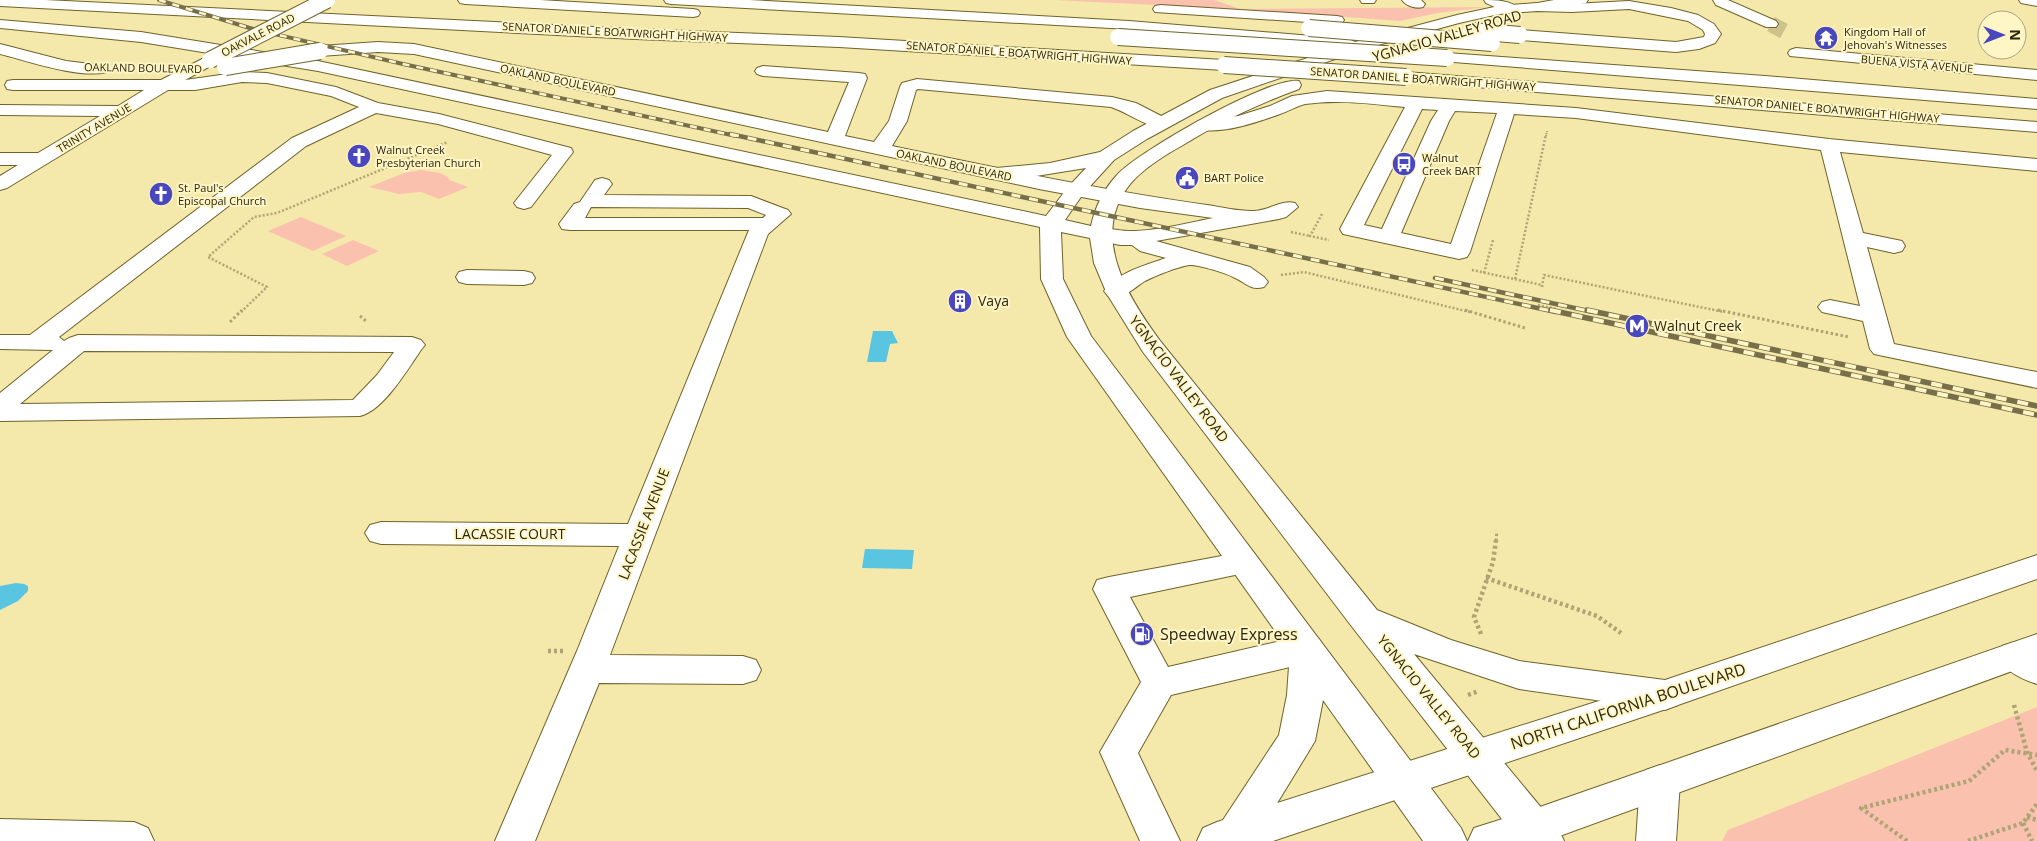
<svg xmlns="http://www.w3.org/2000/svg" width="2037" height="841" font-family="'Open Sans',sans-serif">
<rect width="100%" height="100%" fill="#f5e8ab"/>
<g fill="#fac1af">
<path d="M1053 0H1214L1240 9 1487 7 1437 13 1400 21 1240 9Z"/>
<path d="M421 170 440 173 448 177 449 180 468 187 439 199 421 192 399 194 369 187 404 173Z"/>
<path d="M301 217 346 236 313 251 268 231Z"/>
<path d="M353 240 379 251 347 266 322 254Z"/>
<path d="M2037 707V841H1722L1728 830Z"/>
</g>
<g fill="#5ac5e1">
<path d="M873 331H892L898 343 890 344 886 362H867Z"/>
<path d="M865 549 914 550 912 569 862 568Z"/>
<path d="M16 583 24 584 28 586V591L18 601 0 610V586Z"/>
</g>
<g fill="none" stroke-linecap="round" stroke-linejoin="round">
<path stroke="#cdc18c" stroke-width="16" stroke-dasharray="16 8" stroke-linecap="butt" d="M1771 24 1784 31"/>
<g stroke="#6f6329" stroke-width="2">
<g id="minor">
<path d="M1360 0H1376L1374 3H1362Z"/>
<path d="M1402 0H1421L1425 4 1423 7C1416 9 1406 6 1402 0Z"/>
<path d="M1484 0C1496 0 1511 0 1519 9L1517 12C1507 15 1496 7 1486 3Z"/>
<path d="M1554 0H1588L1586 3 1581 4 1537 11 1532 10 1530 7 1532 4Z"/>
<path d="M1713 0H1728L1776 21 1778 24 1776 27H1766L1716 5Z"/>
<path d="M2019 0H2037V6L2021 3Z"/>
<path d="M378 42 414 44 828 132 849 82 763 76 757 74 755 71 757 68 763 66 859 73 865 74 867 78 845 136 874 142 889 121 900 87 902 83 917 79 1112 97 1136 103 1167 119 1170 123 1167 127C1152 131 1127 112 1111 107L918 89 916 90 907 121 892 146C996 168 1101 190 1207 205 1221 207 1237 211 1252 211 1268 212 1280 199 1295 203L1298 207 1286 217 1279 219 1156 241 1250 267 1264 277 1268 282 1264 287C1249 291 1246 282 1233 277 1226 273 1196 264 1189 265 1177 267 1155 276 1145 281 1132 289 1124 300 1108 296L1104 291C1118 272 1146 265 1166 258L1140 251 1132 245H1120L1092 239 1089 234 1092 229C1106 226 1121 232 1135 231 1161 230 1188 223 1213 218L1140 208 1039 189 414 54 378 52 320 56 314 54 312 51 314 48 320 46Z"/>
<path d="M0 44 66 61 107 66 109 69 107 72C79 79 28 61 0 54Z"/>
<path d="M1796 48 2037 70V80L1790 56 1788 53 1790 50Z"/>
<path d="M210 55 216 57 218 60 216 63 185 80 242 72 267 73 336 87 378 103 439 114 571 148 573 152 531 207 524 209 517 207 514 203 552 155 438 124 376 113 306 146 59 337 64 341 69 338 78 335 412 337 421 340 425 345 421 350C407 370 384 410 360 416L0 421V393L53 350 0 349V335H30L292 138 359 107 331 96 267 83 242 82 195 90H168L7 188 0 190V176L18 165H0V153H38L100 116 0 115V105L118 106 144 90H13L7 89 5 85 7 81 13 80H161ZM84 351 394 352 377 375 353 400 20 404Z"/>
<path d="M1327 91 1576 108 1829 139 2037 159V171L1840 152 1863 233 1902 241 1905 246 1902 251 1894 253 1867 247 1894 344 2037 372V388L1874 354 1870 349 1863 321 1822 312 1818 307 1822 302 1830 300 1860 306 1821 150 1576 118 1514 114 1470 252 1467 257 1459 259 1343 234 1340 229 1405 107C1372 104 1339 99 1305 104 1297 106 1289 111 1280 114 1258 122 1221 135 1198 129L1195 125 1198 121 1238 116 1270 106 1292 96ZM1422 109 1438 110 1431 121 1382 229 1364 225ZM1455 111 1497 113 1451 244 1401 233 1449 121Z"/>
<path d="M602 178 609 180 612 184 604 195 751 196 788 210 791 214 768 234 610 655 743 656 756 660 761 670 756 680 743 684 599 683 535 841H495L577 651 619 546 381 544 370 541 365 533 370 525 381 522 628 524 749 230H570L562 229 559 224 574 204 580 202 595 180ZM591 207 748 208 766 215 763 218H585Z"/>
<path d="M467 270 524 271 532 273 535 278 532 283 524 285 467 284 459 282 456 277 459 272Z"/>
<path d="M1243 552 1254 555 1259 563 1254 571 1130 597 1168 667 1307 635 1319 639 1324 649 1319 659 1307 663 1171 695 1138 753 1180 841H1140L1100 752 1141 682 1093 589 1097 580 1109 577Z"/>
<path d="M2014 642 2037 653V684C2021 679 2005 671 1996 656L2002 646Z"/>
<path d="M0 819 134 822 148 828 154 841H0Z"/>
</g>
</g>
<g stroke="#6f6329" stroke-width="2">
<g id="major">
<path d="M2037 555V579L1678 705 1273 841H1197L1203 828 1217 822 1665 680Z"/>
<path d="M2037 634V662L1546 841H1468L1474 828 1534 809Z"/>
</g>
</g>
<g stroke="#6f6329" stroke-width="2">
<g id="highway">
<path d="M0 0H45L635 29 839 37 1224 60 1230 62 1232 65 1230 68 1224 70 839 47 635 39 0 6Z"/>
<path d="M458 0H540L693 9 698 10 700 13 698 16 693 17 465 4 460 3Z"/>
<path d="M664 0H749L1129 21 1349 39 1355 42 1457 15 1499 6 1537 3 1572 4 1629 1 1671 8 1698 15 1714 24 1721 34 1715 43 1699 49 1676 52 1520 40 1515 38 1512 35 1515 32 1520 30 1676 42 1704 37 1705 34 1703 30 1688 21 1629 9 1572 12 1537 11 1499 14 1459 23 1367 48 1222 98 1147 139 1114 160 1083 194 1065 220 1091 226C1095 207 1104 189 1117 175 1137 152 1272 75 1299 81L1301 85 1299 89C1258 104 1220 122 1183 145 1165 155 1144 168 1131 183 1088 234 1128 298 1161 342L1377 610 1451 640 1519 661 1665 680 1678 685 1683 695 1678 705 1665 710 1519 689 1414 654 1558 828 1564 841H1519L1353 628 1143 352 1107 294 1094 263 1090 238 1061 232 1063 279 1091 336 1461 828 1467 841H1423L1323 700 1315 741 1254 841H1217L1215 836 1221 823 1279 735 1287 695 1290 652 1067 337 1041 279 1040 227 318 71 141 42 0 28V20L141 32 318 61 1046 216 1069 186 1086 168 1036 176 992 179 985 177 982 173 985 169 1050 163 1100 152 1133 131 1210 90 1338 48 1129 29 671 4 666 3Z"/>
<path d="M1160 5 1337 16 1342 17 1344 20 1342 23 1337 24 1155 12 1153 9 1155 6Z"/>
<path d="M1447 53 1765 76 2037 99V109L1441 61 1439 58 1441 55Z"/>
<path d="M1406 72 2037 122V132L1400 81 1398 77 1400 73Z"/>
<path d="M1660 765 1674 770 1680 782 1676 841H1636L1640 782 1646 770Z"/>
</g>
</g>
<path stroke="#aea474" stroke-width="2" stroke-dasharray="1 1" stroke-linecap="butt" d="M1546 136 1547 131"/>
<g stroke="#aea474" stroke-width="2.5" stroke-dasharray="2 2" stroke-linecap="butt">
<path d="M1322 214 1310 236 1329 240"/>
<path d="M1291 232 1310 236"/>
<path d="M1472 270 1542 285"/>
<path d="M1484 273 1493 240"/>
<path d="M1281 275 1304 272 1470 312"/>
<path d="M1515 279 1546 134"/>
<path d="M1542 287 1544 275 1724 312"/>
<path d="M1538 305 1556 309"/>
<path d="M241 312 267 287 208 257 254 217 277 213 448 142"/>
</g>
<g stroke="#aea474" stroke-width="3" stroke-dasharray="2.5 2.5" stroke-linecap="butt">
<path d="M1465 310 1525 328"/>
<path d="M1718 310 1849 337"/>
<path d="M360 316 367 322"/>
<path d="M230 322 242 310"/>
<path d="M1496 541 1497 531"/>
</g>
<g stroke="#aea474" stroke-width="4.5" stroke-dasharray="3 3" stroke-linecap="butt">
<path d="M1486 578 1597 616 1621 633"/>
<path d="M1481 634 1474 617 1493 562 1496 540"/>
<path d="M548 651H563"/>
<path d="M1468 695 1479 691"/>
<path d="M2014 705 2027 752 2037 771"/>
<path d="M2027 817 2037 820"/>
<path d="M2023 823 2032 841"/>
<path d="M1907 841 1861 808 1969 781 2005 750 2037 755"/>
<path d="M1968 841 2023 823 2037 804"/>
</g>
<use href="#minor" fill="#fff" fill-rule="evenodd"/>
<use href="#major" fill="#fff" fill-rule="evenodd"/>
<use href="#highway" fill="#fff" fill-rule="evenodd"/>
<g stroke="#766f49" stroke-width="4">
<path id="rail-far2" d="M159 0 253 29 403 64 736 136"/>
</g>
<g stroke="#766f49" stroke-width="4.5">
<g id="rail-far1">
<path d="M730 134 1556 312"/>
<path d="M1435 278 1593 312"/>
</g>
</g>
<g stroke="#766f49" stroke-width="5.5">
<g id="rail">
<path d="M1550 310 2037 415"/>
<path d="M1587 310 2037 406"/>
</g>
</g>
<use href="#rail-far2" stroke="#fff5c5" stroke-width="2.5" stroke-dasharray="7" stroke-linecap="butt"/>
<use href="#rail-far1" stroke="#fff5c5" stroke-width="3" stroke-dasharray="9" stroke-linecap="butt"/>
<use href="#rail" stroke="#fff5c5" stroke-width="4" stroke-dasharray="11" stroke-linecap="butt"/>
<g stroke="#6f6329" stroke-width="18" stroke-linecap="butt">
<g id="minor-bridge">
<path d="M210 60 327 0"/>
<path d="M225 67 320 51"/>
</g>
</g>
<g stroke="#6f6329" stroke-width="18" stroke-linecap="butt">
<g id="highway-bridge">
<path d="M1309 28 1492 43"/>
<path d="M1471 31 1520 35"/>
<path d="M1118 37 1447 58"/>
<path d="M1224 65 1406 77"/>
</g>
</g>
<use href="#minor-bridge" stroke="#fff" stroke-width="16"/>
<use href="#highway-bridge" stroke="#fff" stroke-width="16"/>
</g>
<defs>
<g id="temple-disc" transform="scale(1.25)"><circle r="9.5" fill="#4947bd" stroke="#fff5c5"/><path d="M0-6L5-2H3V0L6.5 2.5H4V6H1.5V3h-3V6H-4V2.5H-6.5L-3 0V-2H-5Z" fill="#fff"/></g>
<g id="church-disc" transform="scale(1.25)"><circle r="9.5" fill="#4947bd" stroke="#fff5c5"/><path d="M-1.2-6h2.4v3.5h3.3v2.4h-3.3V6h-2.4V-.1h-3.3v-2.4h3.3Z" fill="#fff"/></g>
<g id="bus-disc" transform="scale(1.25)"><circle r="9.5" fill="#4947bd" stroke="#fff5c5"/><path d="M-5-6H5V4H4V6H2V4H-2V6H-4V4H-5ZM-3.5-4V0h7V-4ZM-3.5 1.2v1.5H-2V1.2ZM2 1.2v1.5H3.5V1.2Z" fill="#fff"/></g>
<g id="civic-disc" transform="scale(1.25)"><circle r="9.5" fill="#4947bd" stroke="#fff5c5"/><path d="M-.6-6.5H3V-4.5H.6V-3L4-1V1h2V6H-6V1h2V-1L-.6-3ZM-1.2 2.5V6h2.4V2.5Z" fill="#fff"/></g>
<g id="building-disc" transform="scale(1.25)"><circle r="9.5" fill="#4947bd" stroke="#fff5c5"/><path d="M-4-6H4V6H1V3H-1V6H-4ZM-2.5-4.3h1.7v1.8h-1.7ZM.8-4.3h1.7v1.8H.8ZM-2.5-1h1.7V.8h-1.7ZM.8-1h1.7V.8H.8Z" fill="#fff"/></g>
<g id="metro-disc" transform="scale(1.25)"><circle r="9.5" fill="#4947bd" stroke="#fff5c5"/><path d="M-5.5 5V-5H-3L0 0L3-5H5.5V5H3V-.5L0 4L-3-.5V5Z" fill="#fff"/></g>
<g id="fuel-disc" transform="scale(1.25)"><circle r="9.5" fill="#4947bd" stroke="#fff5c5"/><path d="M-5.5-6h7V0h2V4h1.3V-2.5L3-4.5l.8-.8L6-3V5H2.5V1h-1V6h-7ZM-4.2-4.7v3.2H.2V-4.7Z" fill="#fff"/></g>
</defs>
<g fill-rule="evenodd">
<use href="#temple-disc" x="1826" y="38"/>
<use href="#church-disc" x="359" y="156"/>
<use href="#bus-disc" x="1404" y="164"/>
<use href="#civic-disc" x="1187" y="178"/>
<use href="#church-disc" x="161" y="194"/>
<use href="#building-disc" x="960" y="301"/>
<use href="#metro-disc" x="1637" y="326"/>
<use href="#fuel-disc" x="1142" y="634"/>
</g>
<g text-anchor="middle" stroke-width="4" stroke-linejoin="round" paint-order="stroke">
<g font-size="11" fill="#2c270f" stroke="#fff5c5">
<text transform="translate(615 32) rotate(3)" y="4">SENATOR DANIEL E BOATWRIGHT HIGHWAY</text>
<text transform="translate(258 35) rotate(-27)" y="4">OAKVALE ROAD</text>
<text transform="translate(1019 53) rotate(4)" y="4">SENATOR DANIEL E BOATWRIGHT HIGHWAY</text>
<text transform="translate(1917 64) rotate(5)" y="4">BUENA VISTA AVENUE</text>
<text transform="translate(143 68) rotate(1)" y="4">OAKLAND BOULEVARD</text>
<text transform="translate(1423 79) rotate(4)" y="4">SENATOR DANIEL E BOATWRIGHT HIGHWAY</text>
<text transform="translate(558 80) rotate(12)" y="4">OAKLAND BOULEVARD</text>
<text transform="translate(1827 109) rotate(5)" y="4">SENATOR DANIEL E BOATWRIGHT HIGHWAY</text>
<text transform="translate(94 128) rotate(-31)" y="4">TRINITY AVENUE</text>
<text transform="translate(954 165) rotate(12)" y="4">OAKLAND BOULEVARD</text>
</g>
<g font-size="11" fill="#2c270f" stroke="#fff5c5" text-anchor="start">
<text x="1844" y="36">Kingdom Hall of<tspan x="1844" dy="13">Jehovah's Witnesses</tspan></text>
<text x="376" y="154">Walnut Creek<tspan x="376" dy="13">Presbyterian Church</tspan></text>
<text x="1422" y="162">Walnut<tspan x="1422" dy="13">Creek BART</tspan></text>
<text x="1204" y="182">BART Police</text>
<text x="178" y="192">St. Paul's<tspan x="178" dy="13">Episcopal Church</tspan></text>
</g>
<g font-size="14" fill="#2c270f" stroke="#fff5c5">
<text transform="translate(1447 36) rotate(-16)" y="5">YGNACIO VALLEY ROAD</text>
<text transform="translate(1179 379) rotate(53)" y="5">YGNACIO VALLEY ROAD</text>
<text transform="translate(644 524) rotate(-69)" y="5">LACASSIE AVENUE</text>
<text x="510" y="539">LACASSIE COURT</text>
<text transform="translate(1429 697) rotate(51)" y="5">YGNACIO VALLEY ROAD</text>
</g>
<g font-size="14" fill="#2c270f" stroke="#fff5c5" text-anchor="start">
<text x="978" y="306">Vaya</text>
<text x="1654" y="331">Walnut Creek</text>
</g>
<g font-size="16" fill="#2c270f" stroke="#fff5c5" text-anchor="start">
<text x="1160" y="640">Speedway Express</text>
</g>
<g font-size="16" fill="#2c270f" stroke="#fff5c5">
<text transform="translate(1628 706) rotate(-18)" y="6">NORTH CALIFORNIA BOULEVARD</text>
</g>
</g>
<g transform="translate(2002 35) rotate(90)"><circle r="24" fill="#fff5c5" stroke="#aba37c"/>
<path d="M0-4L9 19L0 12L-9 19Z" fill="#4947bd"/>
<text y="-8" font-size="14" font-weight="bold" text-anchor="middle" fill="#2c270f">N</text>
</g>
</svg>
